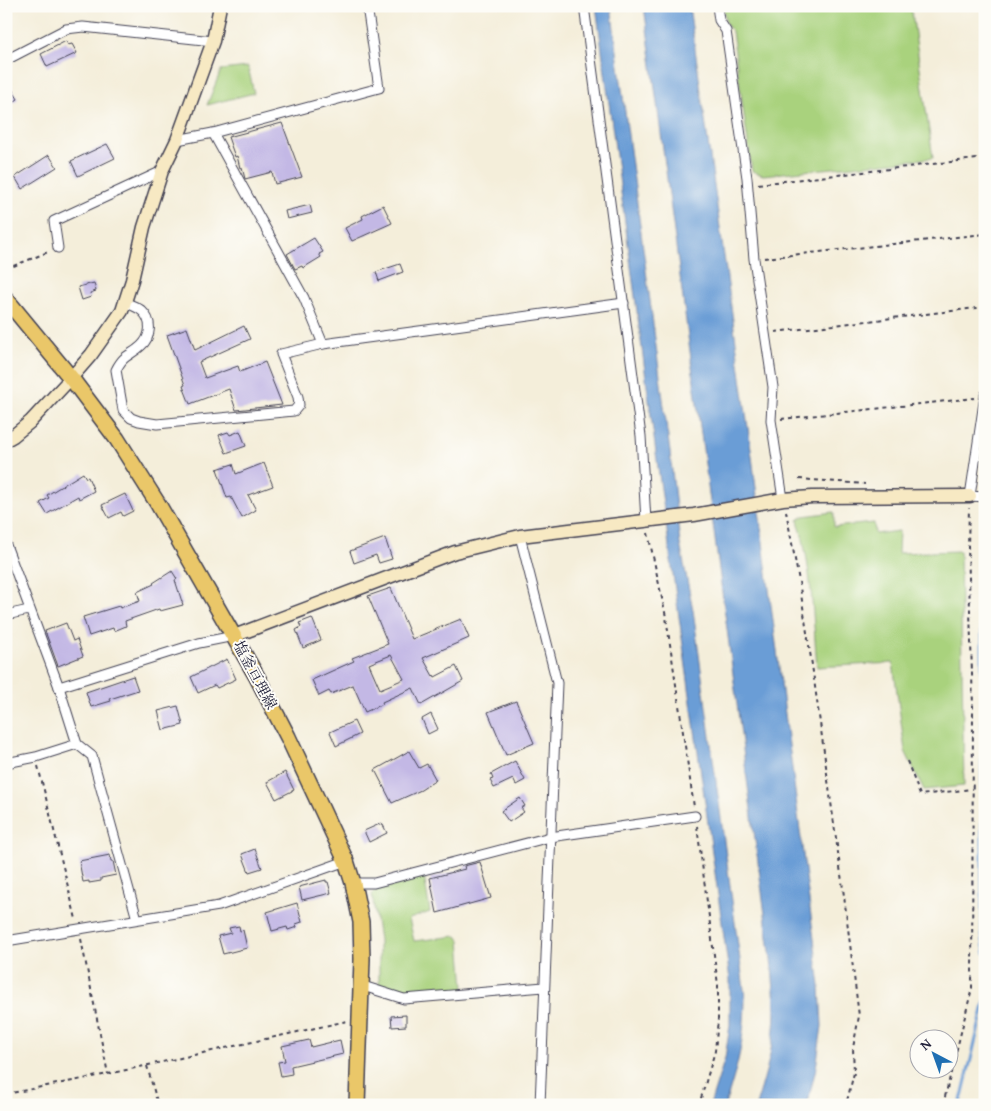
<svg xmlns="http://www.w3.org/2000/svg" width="991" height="1111" font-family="'Gentium Book Plus','Noto Serif JP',serif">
<rect width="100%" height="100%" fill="#fdfcf7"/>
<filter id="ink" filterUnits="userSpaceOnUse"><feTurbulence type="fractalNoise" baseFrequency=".02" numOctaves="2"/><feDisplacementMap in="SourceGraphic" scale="10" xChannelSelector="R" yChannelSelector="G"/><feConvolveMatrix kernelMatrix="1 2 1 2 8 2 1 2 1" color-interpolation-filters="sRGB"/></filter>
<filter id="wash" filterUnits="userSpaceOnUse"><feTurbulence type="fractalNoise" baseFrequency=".0096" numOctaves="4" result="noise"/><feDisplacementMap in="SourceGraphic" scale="20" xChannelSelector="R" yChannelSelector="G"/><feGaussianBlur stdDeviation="1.12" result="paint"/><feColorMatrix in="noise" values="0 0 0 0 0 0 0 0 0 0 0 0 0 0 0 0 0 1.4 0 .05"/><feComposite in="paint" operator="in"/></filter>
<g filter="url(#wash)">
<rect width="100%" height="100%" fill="#f4eeda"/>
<g fill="#a9d27d" stroke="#667a5c">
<path d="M723 6H911L933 158 763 175 752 171 732 31 726 24Z"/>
<path d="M248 67 254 93 207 105 221 70Z"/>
<path d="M834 512V527L874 523 875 534 899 531 898 553 960 551 964 786 924 790 905 751 893 663 817 667C813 618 812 568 798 520L804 516Z"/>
<path d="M424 876 430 912 409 919 414 941 457 936 460 940 464 988 458 992 413 996 403 994 379 986V940L372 894 376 890Z"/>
</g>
<g fill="#6b9dd6" stroke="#466088">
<path d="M596 6H611L670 452 680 544 693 610 745 997C745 1038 738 1066 725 1105H710L725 1058 730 1025V980L656 453Z"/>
<path d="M644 6H689L751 449 820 986 822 1026 816 1068 807 1105H756C766 1074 775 1042 775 1010 775 996 773 982 772 967Z"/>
</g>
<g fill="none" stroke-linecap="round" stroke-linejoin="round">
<g stroke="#6b9dd6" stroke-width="3">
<path d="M985 512 982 532V934L985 953"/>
<path d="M960 1105 985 1001"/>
</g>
</g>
<g id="blocks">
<g fill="#c3b8e5" fill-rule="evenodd">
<path d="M66 41 68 45 72 44 77 53 47 67 41 54Z"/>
<path d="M6 79 18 99 6 107Z"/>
<path d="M282 123 302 177 275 184 272 172 245 179 242 167 240 168 237 156 235 157 228 137Z"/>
<path d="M107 144 115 158 78 176 71 161Z"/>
<path d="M49 155 57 167 22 189 15 177Z"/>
<path d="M310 205 312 213 287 219 285 211Z"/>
<path d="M383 205 392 223 352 241 345 228 363 219 362 216Z"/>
<path d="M314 238 323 252 319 254 321 257 303 268 302 266 295 269 287 254Z"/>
<path d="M400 264 403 272 379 281 376 272Z"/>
<path d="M94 283 96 291 90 293 91 297 82 300 78 287Z"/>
<path d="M244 326 250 339 199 362 205 378 238 366 240 372 265 362 282 405 236 410 229 389 190 404 183 386 185 385 167 335 187 328 195 350Z"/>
<path d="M240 431 246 446 226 453 219 435 228 432 230 435Z"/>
<path d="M264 463 273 486 248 495 256 510 242 518 231 497 227 498 217 469 233 464 236 474Z"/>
<path d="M83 473 86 478 88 477 94 491 79 499 78 496 47 514 40 503 49 498 47 495Z"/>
<path d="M125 494 133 511 123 516 121 512 109 518 102 505Z"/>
<path d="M385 538 392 559 379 563 376 555 354 563 350 551Z"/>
<path d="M172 571 177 579 175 580 183 605 160 611 159 609 125 621 126 626 114 631 113 628 89 636 83 617 119 606 120 608 140 601 137 592 154 584 153 583Z"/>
<path d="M391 588 412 639 461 619 469 638 423 658 433 676 434 675 435 677 456 666 463 681 421 705 413 688 382 702 383 704 365 712 353 685 331 694 329 691 319 696 312 680 354 661 352 658 388 644 368 596ZM391 655 404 679 380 689 369 664Z"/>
<path d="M312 618 321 640 303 648 296 630 301 627 299 623Z"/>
<path d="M66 623 73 641 77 639 83 656 58 666 45 631Z"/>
<path d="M227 659 236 679 217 688 215 685 198 693 191 677Z"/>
<path d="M133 676 138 690 110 699 111 701 91 707 86 692Z"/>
<path d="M516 701 534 743 506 755 488 712Z"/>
<path d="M178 706 183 725 163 730 158 711Z"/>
<path d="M431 714 438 729 428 734 422 719Z"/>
<path d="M354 721 360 734 336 746 330 732Z"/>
<path d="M409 751 419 768 427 764 436 780 421 790 392 803 375 770Z"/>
<path d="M515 761 525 780 516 785 513 779 494 788 490 780 493 779 491 774Z"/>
<path d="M285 772 294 790 276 799 267 782Z"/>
<path d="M520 798 525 806 521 808 524 812 509 822 501 811Z"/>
<path d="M382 823 387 833 369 842 364 831Z"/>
<path d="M255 849 262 868 249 872 242 854Z"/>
<path d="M110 855 111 861H113L116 875 101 878V881L89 883V881L83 882 79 861Z"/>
<path d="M480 862 491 898 437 913 430 878 465 869 464 866Z"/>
<path d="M326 880V882H328L331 893 302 900 299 887Z"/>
<path d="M297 903 302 922 296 924 297 927 288 930 287 927 272 931 267 912Z"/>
<path d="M239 926 240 931 243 930 247 948 223 954 218 936 231 933 229 928Z"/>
<path d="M406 1015V1026L392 1027 391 1016Z"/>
<path d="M309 1040 311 1047 340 1040 343 1054 291 1066 292 1074 281 1076 278 1062 285 1061 282 1046Z"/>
</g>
</g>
</g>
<g filter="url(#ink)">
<use href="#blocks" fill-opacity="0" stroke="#424153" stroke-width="1"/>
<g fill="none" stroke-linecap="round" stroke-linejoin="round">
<g stroke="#424153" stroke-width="11">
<g id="street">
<path d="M584 6 641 436 646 521"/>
<path d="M717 6 719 20 726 31 747 178 754 259 773 387 771 420 783 499"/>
<path d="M6 60 66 29 83 27 213 41"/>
<path d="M213 133 304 298 323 344"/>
<path d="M177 140 213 133 379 88 367 6"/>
<path d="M58 248 54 221 162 171"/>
<path d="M125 302C130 305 138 307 142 311 153 321 151 337 141 346 129 357 125 353 116 370L123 410 131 418 139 421 157 424 294 411 299 405 298 397 281 354 323 344 624 303"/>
<path d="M985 395 970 496 985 497"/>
<path d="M520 536 557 683 540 1105"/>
<path d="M6 545 59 687 77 744 36 757 6 763"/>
<path d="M6 615 29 610"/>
<path d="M59 687 199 643 234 636"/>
<path d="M77 744 92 756 137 919"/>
<path d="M353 883H374L550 837 695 816"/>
<path d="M6 941 219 906 346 861"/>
<path d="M360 985 404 999 544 987"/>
</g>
</g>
<g stroke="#424153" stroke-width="15">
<g id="secondary">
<path d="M6 440 13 436 30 422 71 378 91 355 122 311 132 280 144 227 162 171 177 140 213 41 220 6"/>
<path d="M234 636 455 552 520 536 694 515 783 499 812 497 970 496"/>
</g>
</g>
<g stroke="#424153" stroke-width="18">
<path id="primary" d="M6 299 71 378 117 439 158 504 257 677 288 737 346 861 353 883 361 922 362 959 357 1105"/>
</g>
<g stroke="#424153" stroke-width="2" stroke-dasharray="4 4" stroke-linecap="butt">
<path d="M758 184 985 158"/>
<path d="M764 258 985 234"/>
<path d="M6 269 48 252"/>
<path d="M775 332 985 307"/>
<path d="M781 419 975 398"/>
<path d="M799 479 865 484"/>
<path d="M786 511 799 581 812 665 844 896 859 1016 853 1048 854 1073 846 1105"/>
<path d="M648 533 666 617 694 807"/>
<path d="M907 761 920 795 972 789"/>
<path d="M38 766 76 919"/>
<path d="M697 826 718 985V1019L715 1051 699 1105"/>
<path d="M81 939 108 1074"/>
<path d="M147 1066 158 1105"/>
<path d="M6 1094 108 1074 347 1021"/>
<path d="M943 1105 972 988 973 706 968 546 969 508"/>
</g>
<use href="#street" stroke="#fff" stroke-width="9"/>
<use href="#secondary" stroke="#f7e9c3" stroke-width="12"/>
<use href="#primary" stroke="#eac769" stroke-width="15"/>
</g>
</g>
<g text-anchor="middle" stroke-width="4" stroke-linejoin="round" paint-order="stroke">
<g font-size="15" fill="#22223b" stroke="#fdfcf7">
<text transform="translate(255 675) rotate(62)" y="5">塩釜亘理線</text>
</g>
</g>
<rect width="991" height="1111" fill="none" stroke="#fdfcf7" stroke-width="25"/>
<g transform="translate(934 1054) rotate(319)"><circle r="24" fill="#fdfcf7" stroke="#a5a5ac"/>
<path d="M0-4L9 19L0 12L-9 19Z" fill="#1f6fb2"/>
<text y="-8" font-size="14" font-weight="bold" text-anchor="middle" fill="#22223b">N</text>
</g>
</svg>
